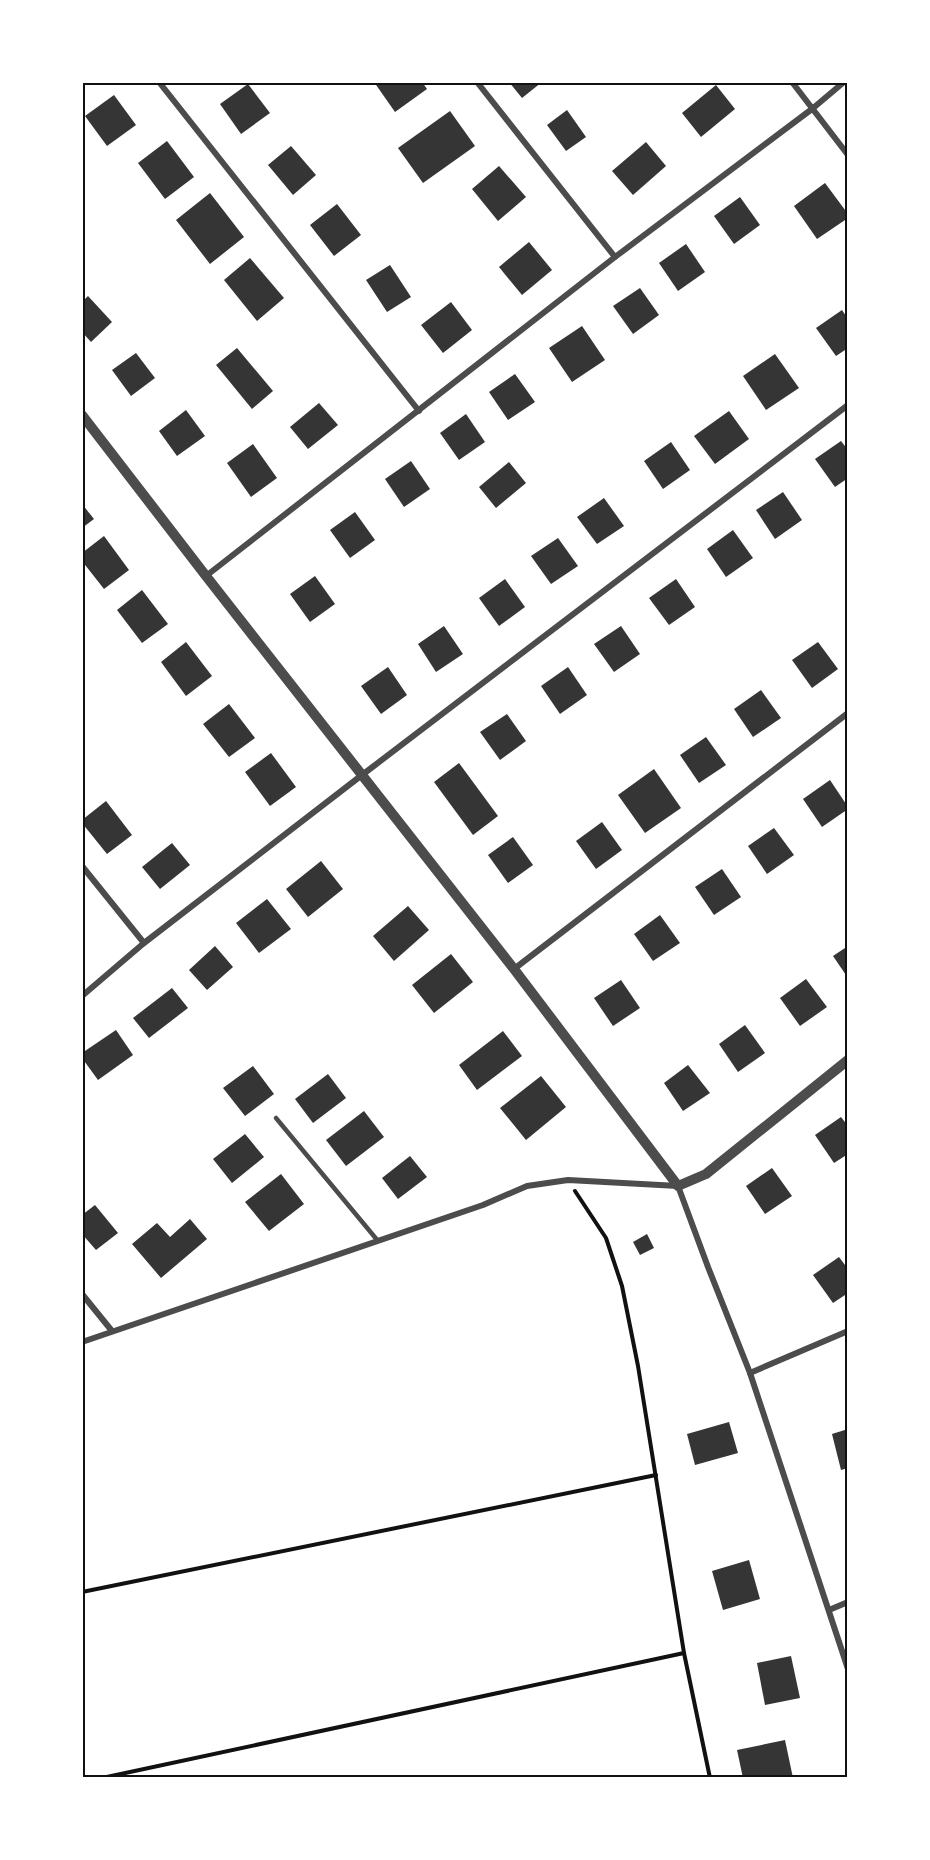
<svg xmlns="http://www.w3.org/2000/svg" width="930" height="1860" font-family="'Fira Sans',sans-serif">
<rect width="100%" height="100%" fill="#fff"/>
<g fill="#353535">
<path d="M374 82H422L427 89 395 112Z"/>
<path d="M509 82H542L522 98Z"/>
<path d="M248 84 270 113 241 134 220 104Z"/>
<path d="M716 85 735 109 701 137 682 113Z"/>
<path d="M114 95 136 125 107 146 85 116Z"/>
<path d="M567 110 586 137 566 151 547 125Z"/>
<path d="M450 111 475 146 423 183 398 148Z"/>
<path d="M167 141 194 177 165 199 138 163Z"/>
<path d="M646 142 666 166 633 195 612 171Z"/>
<path d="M291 146 316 175 293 195 268 165Z"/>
<path d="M499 166 526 197 498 221 472 189Z"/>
<path d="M825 183 848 214V218L817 239 794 206Z"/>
<path d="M210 193 244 237 210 264 176 220Z"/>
<path d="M740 197 760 225 734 244 714 216Z"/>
<path d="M337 204 361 235 334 256 310 225Z"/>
<path d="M529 242 552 270 522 295 499 267Z"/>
<path d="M686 244 705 272 678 291 659 263Z"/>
<path d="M250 258 284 298 257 321 224 280Z"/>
<path d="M390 265 411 297 387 312 366 280Z"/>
<path d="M640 288 659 315 633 334 613 306Z"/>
<path d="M88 296 112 322 91 342 82 332V302Z"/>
<path d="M451 302 472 330 443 353 421 325Z"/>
<path d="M842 310 848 319V348L836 356 816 328Z"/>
<path d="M582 326 605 360 572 382 549 348Z"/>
<path d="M237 348 273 391 252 409 216 365Z"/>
<path d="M136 353 155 378 131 396 112 370Z"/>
<path d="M775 354 799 388 766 410 743 376Z"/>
<path d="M515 374 535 402 508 420 489 392Z"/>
<path d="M319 403 338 425 308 449 290 427Z"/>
<path d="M186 410 205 436 177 456 159 431Z"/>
<path d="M729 411 749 439 715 464 694 436Z"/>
<path d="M466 414 485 442 459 460 440 433Z"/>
<path d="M841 441 848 450V478L835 487 815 459Z"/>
<path d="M671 442 690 470 663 489 644 461Z"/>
<path d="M253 444 277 478 251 497 227 463Z"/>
<path d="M411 461 430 489 404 507 385 479Z"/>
<path d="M509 462 526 483 496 508 479 487Z"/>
<path d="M783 492 802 520 775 539 756 510Z"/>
<path d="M604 498 624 526 597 544 577 517Z"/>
<path d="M82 504 94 519 82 528Z"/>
<path d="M355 512 375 540 350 558 330 530Z"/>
<path d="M733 530 753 558 726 577 707 549Z"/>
<path d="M104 536 129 570 104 589 82 561V553Z"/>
<path d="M558 538 578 566 551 584 531 556Z"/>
<path d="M315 576 335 604 310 622 290 594Z"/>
<path d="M505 579 525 607 499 626 479 598Z"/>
<path d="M676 579 695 607 669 625 649 598Z"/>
<path d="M142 590 168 624 142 643 117 610Z"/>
<path d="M444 626 463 654 436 672 418 644Z"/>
<path d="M621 626 640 654 614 672 594 644Z"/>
<path d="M186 642 212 676 186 696 161 662Z"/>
<path d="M818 642 838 669 812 688 792 660Z"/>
<path d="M388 667 407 695 381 714 361 686Z"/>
<path d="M568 667 587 695 560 714 541 686Z"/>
<path d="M761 690 781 718 753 737 734 709Z"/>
<path d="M229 704 255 738 229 757 203 724Z"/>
<path d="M507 714 526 741 500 760 480 732Z"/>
<path d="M706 737 726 765 699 783 680 755Z"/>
<path d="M271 753 296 787 270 806 245 772Z"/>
<path d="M459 763 498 816 473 835 434 782Z"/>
<path d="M654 769 681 808 645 833 618 795Z"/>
<path d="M830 780 848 807V809L822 827 803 799Z"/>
<path d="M106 801 132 835 107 854 82 823V820Z"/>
<path d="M602 822 622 850 596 869 576 841Z"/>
<path d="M774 828 794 855 767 874 748 846Z"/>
<path d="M513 837 533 865 508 883 488 855Z"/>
<path d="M172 843 190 865 160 889 142 867Z"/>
<path d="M321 861 343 889 308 917 286 889Z"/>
<path d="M722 869 741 897 714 915 695 887Z"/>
<path d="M267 899 291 929 259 953 236 923Z"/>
<path d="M408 906 429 930 394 961 373 936Z"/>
<path d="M660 915 680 943 653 961 634 934Z"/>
<path d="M215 946 233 967 207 990 189 970Z"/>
<path d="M848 946V978L833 956Z"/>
<path d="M451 954 473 982 434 1013 412 985Z"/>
<path d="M806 979 827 1007 800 1026 780 998Z"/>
<path d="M621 980 640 1008 613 1026 594 998Z"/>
<path d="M172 988 188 1008 149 1038 133 1018Z"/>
<path d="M745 1025 765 1053 738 1072 719 1044Z"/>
<path d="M116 1030 133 1055 98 1080 82 1058V1053Z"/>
<path d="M503 1031 522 1056 477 1090 459 1065Z"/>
<path d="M688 1065 710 1093 683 1111 664 1083Z"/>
<path d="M253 1066 274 1094 245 1116 223 1088Z"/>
<path d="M328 1074 346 1098 313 1123 295 1099Z"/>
<path d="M541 1076 566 1107 526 1140 500 1108Z"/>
<path d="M364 1111 384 1137 346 1166 326 1140Z"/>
<path d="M841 1117 848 1126V1154L834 1163 815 1135Z"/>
<path d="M245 1134 264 1157 232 1183 213 1159Z"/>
<path d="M410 1156 427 1177 398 1199 382 1178Z"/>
<path d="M772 1168 792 1196 765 1214 746 1186Z"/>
<path d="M281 1174 304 1204 269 1231 245 1202Z"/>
<path d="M95 1205 118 1233 96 1250 82 1234V1215Z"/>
<path d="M190 1219 207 1239 161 1278 132 1244 157 1223 170 1237Z"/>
<path d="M647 1234 654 1248 640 1255 633 1242Z"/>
<path d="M839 1257 848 1269V1293L833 1303 813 1275Z"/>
<path d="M729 1422 738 1453 695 1465 687 1434Z"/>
<path d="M848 1429V1468L841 1470 832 1434Z"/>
<path d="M749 1560 760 1599 723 1610 712 1571Z"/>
<path d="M791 1656 800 1698 765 1705 757 1663Z"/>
<path d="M785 1740 793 1778H743L737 1750Z"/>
</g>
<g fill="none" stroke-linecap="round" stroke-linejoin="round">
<g stroke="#111" stroke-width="4">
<path d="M575 1191 606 1238 622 1286 638 1366 684 1653 710 1778"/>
<path d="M82 1592 656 1475"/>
<path d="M102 1778 684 1653"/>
</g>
<path stroke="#4c4c4c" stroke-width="4.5" d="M276 1118 378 1241"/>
<g stroke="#4c4c4c" stroke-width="6">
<path d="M159 82 419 411"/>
<path d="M477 82 615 257"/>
<path d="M792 82 848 155"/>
<path d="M206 576 615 257 812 109 844 82"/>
<path d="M82 866 144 943"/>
<path d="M514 969 848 713"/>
<path d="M82 996 144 943 362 775 848 405"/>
<path d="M82 1294 112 1331"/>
<path d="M82 1342 483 1205 527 1186 568 1180 678 1186 708 1267 750 1373 848 1669"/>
<path d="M750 1373 848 1331"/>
<path d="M829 1610 848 1602"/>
</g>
<path stroke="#4c4c4c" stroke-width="10" d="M82 415 206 576 514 969 678 1186 706 1174 848 1060"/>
</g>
<rect width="930" height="1860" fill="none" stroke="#ffffff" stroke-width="168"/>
<rect x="84" y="84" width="762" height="1692" fill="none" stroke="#111" stroke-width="2"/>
</svg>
